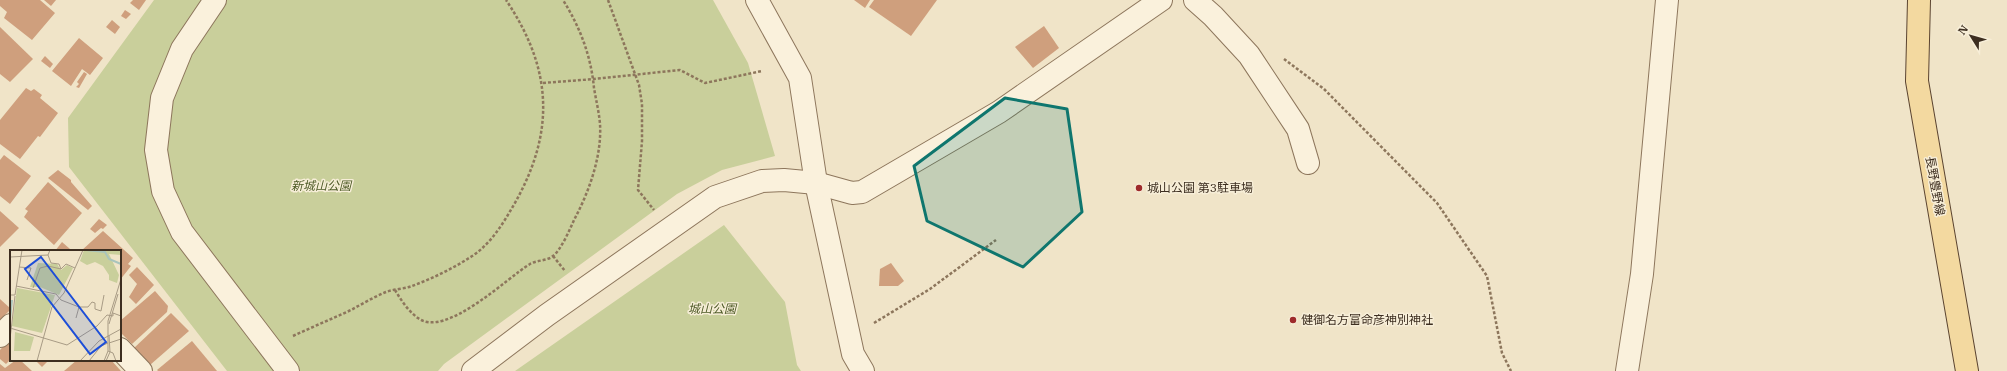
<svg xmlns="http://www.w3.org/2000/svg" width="2007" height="371" font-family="'IBM Plex Serif','Noto Sans JP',serif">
<rect width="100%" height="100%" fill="#f0e4c8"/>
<g fill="#c9cf9b">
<path d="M154 0H713L748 63 775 156 722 170 677 194 444 364 438 371H227L69 167 68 118Z"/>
<path d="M724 225 785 302 797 365 801 371H515Z"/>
</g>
<g fill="#cf9f7d">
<path d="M0 0H40L55 13 32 40 4 18 7 12 0 6Z"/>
<path d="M44 0H56L51 6Z"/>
<path d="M133 0H146L139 10 130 3Z"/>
<path d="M854 0H870L865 8Z"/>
<path d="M874 0H937L911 36 869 7Z"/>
<path d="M125 10 131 14 126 19 121 16Z"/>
<path d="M112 20 120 27 115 34 106 27Z"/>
<path d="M1044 26 1059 48 1033 68 1015 47Z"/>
<path d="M0 27 33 59 10 82 0 74Z"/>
<path d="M79 38 103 58 90 75 82 69 71 86 52 71Z"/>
<path d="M45 56 53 64 50 68 41 61Z"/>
<path d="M84 72 87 74 79 88 76 87 79 84 77 82Z"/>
<path d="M26 88 31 91 34 89 42 95 40 98 58 113 40 137 38 136 20 159 0 144V120Z"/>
<path d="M4 155 31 176 10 204 0 196V160Z"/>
<path d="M58 170 71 180V182L92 206 88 210 48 178Z"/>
<path d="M48 182 82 213 54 245 24 217 28 211 25 209Z"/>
<path d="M0 211 19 228 0 247Z"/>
<path d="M99 219 107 225 103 229 101 228 95 233 90 229Z"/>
<path d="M103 231 133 258 128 264 131 266 120 280V251H81Z"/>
<path d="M62 242 70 249 69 251H55Z"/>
<path d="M891 263 904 281 898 286H879L880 269Z"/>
<path d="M137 267 154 285 136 304 129 297 137 284 129 275Z"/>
<path d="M155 291 168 306 167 312 132 344 120 332V321Z"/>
<path d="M0 299 11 309 0 320Z"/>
<path d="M171 313 189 331 150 365 133 349Z"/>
<path d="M192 341 217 371H158L157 370Z"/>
<path d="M7 342 11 346V359L6 364 0 359V350Z"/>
<path d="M16 360H20L32 371H0V364L5 368Z"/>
<path d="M35 360H49L42 367Z"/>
<path d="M77 360H111L121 371H64Z"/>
</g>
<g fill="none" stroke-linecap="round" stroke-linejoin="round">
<g stroke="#8d765c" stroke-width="24">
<g id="minor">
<path d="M215 0 182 49 162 98 156 150 163 191 182 232 288 371"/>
<path d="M757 0 800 78 816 183 853 354 863 371"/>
<path d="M1195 0 1213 16 1249 55 1298 129 1308 163"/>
<path d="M0 336 11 325"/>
<path d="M120 349 141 371"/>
<path d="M473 371 547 315 715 197 762 181 784 180 816 183 852 193 862 192 999 112 1161 0"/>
<path d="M1627 371 1642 274 1667 0"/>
</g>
</g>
<g stroke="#5b4430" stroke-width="24">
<path id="major" d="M1919 0 1917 81 1967 371"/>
</g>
<g stroke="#8d765c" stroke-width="2.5" stroke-dasharray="3 2" stroke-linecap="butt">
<path d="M608 0 639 85 642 104V141L638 190 654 210"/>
<path d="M1284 59 1324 89 1437 203 1487 276 1502 353 1511 371"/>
<path d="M543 83 594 79 680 70 705 83 762 71"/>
<path d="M553 256 565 271"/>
<path d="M395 290C401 300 408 311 418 318 445 339 507 278 530 264 537 260 547 261 553 256 561 250 570 229 574 220 589 192 602 156 600 124 599 112 596 100 594 88 591 56 580 27 563 0"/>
<path d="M874 323 930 289 996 240"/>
<path d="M293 336C312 327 332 319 351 310 362 304 374 297 386 292 394 289 404 289 412 286 431 279 452 269 469 258 488 247 501 227 512 208 555 135 554 71 506 0"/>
</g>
<use href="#minor" stroke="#faf1dc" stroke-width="22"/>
<use href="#major" stroke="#f3d9a0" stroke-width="22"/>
</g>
<path fill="#0f766e" fill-opacity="0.2" stroke="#0f766e" stroke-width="3" stroke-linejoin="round" d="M1005 98 1067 109 1082 212 1023 267 927 221 914 166Z"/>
<g fill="#9e2a2b" stroke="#f7eed8" stroke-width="1.5">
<circle cx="1139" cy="188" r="4"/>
<circle cx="1293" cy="320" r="4"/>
</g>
<g text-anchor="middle" stroke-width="3" stroke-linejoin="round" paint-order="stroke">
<g font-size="12" font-style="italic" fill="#4d5a26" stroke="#f7eed8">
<text x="321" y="190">新城山公園</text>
<text x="712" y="313">城山公園</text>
</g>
<g font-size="12" fill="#3d2e20" stroke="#f7eed8">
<text transform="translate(1935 186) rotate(80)" y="4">長野豊野線</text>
</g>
<g font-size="12" fill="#3d2e20" stroke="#f7eed8" text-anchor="start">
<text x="1147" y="192">城山公園 第3駐車場</text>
<text x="1301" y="324">健御名方富命彦神別神社</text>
</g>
</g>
<g transform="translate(10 250)">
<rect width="111" height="111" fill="#f0e4c8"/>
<path d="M74 0H111V5L99 4 109 25 107 33 99 30V25L93 16 85 12 77 15 70 11ZM28 13 47 14 51 20 57 15 63 18 49 45 30 37H20ZM7 38 45 45 32 83 2 76ZM5 82 24 87 20 101H4Z" fill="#c9cf9b"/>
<path fill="none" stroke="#a9c4bc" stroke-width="2" d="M76 0 95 2 99 9 111 14M0 69 2 50"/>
<path fill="none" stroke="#a89b85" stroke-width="1" d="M38 5 41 13 49 14 51 19 56 14 65 18M0 7 38 5 40 0M9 17 21 18 17 30M6 36 46 44 51 50 69 57 66 68M23 38 30 18 38 16 51 19M0 45H5L12 0M69 57H78L82 52 85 53V59L91 61 94 45M99 74 108 44M0 78 57 95 87 76 97 65 103 66V63L111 66M0 89 5 46M99 93 111 89M98 101 103 103 106 111M27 111 42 57 54 43 73 0M70 111 89 91 111 79M79 111 91 96 98 93M94 111 98 101V71L111 29M96 111 100 102 99 85"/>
<path fill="#1d4ed8" fill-opacity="0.15" stroke="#1d4ed8" stroke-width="2" d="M31 7 96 92 80 104 15 19Z"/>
<rect width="111" height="111" fill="none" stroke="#3d2e20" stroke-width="2"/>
</g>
<g transform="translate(1971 36) rotate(307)" stroke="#f7eed8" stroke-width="3" paint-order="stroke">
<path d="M0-3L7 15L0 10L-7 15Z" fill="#3d2e20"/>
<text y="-6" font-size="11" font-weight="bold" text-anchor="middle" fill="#3d2e20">N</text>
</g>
</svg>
